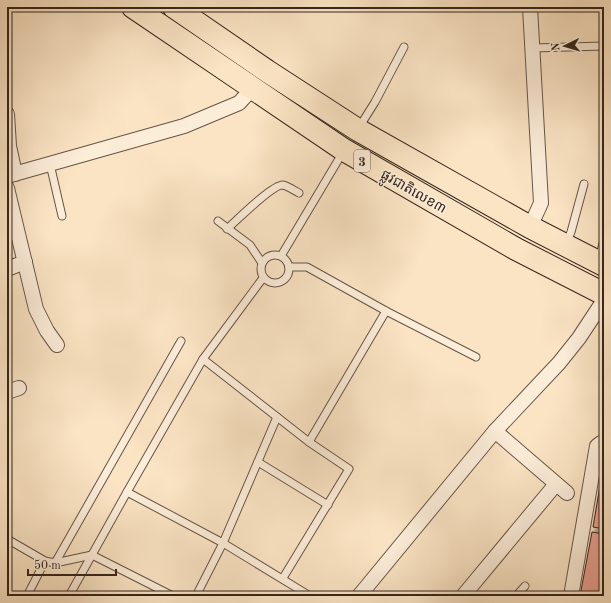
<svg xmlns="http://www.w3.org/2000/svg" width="611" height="603" font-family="'Old Standard TT','Noto Sans Khmer',serif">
<defs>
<filter id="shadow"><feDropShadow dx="3.5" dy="-3.5" stdDeviation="1" flood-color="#0004"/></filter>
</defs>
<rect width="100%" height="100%" fill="#fbe4c4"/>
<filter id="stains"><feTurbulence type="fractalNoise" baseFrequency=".005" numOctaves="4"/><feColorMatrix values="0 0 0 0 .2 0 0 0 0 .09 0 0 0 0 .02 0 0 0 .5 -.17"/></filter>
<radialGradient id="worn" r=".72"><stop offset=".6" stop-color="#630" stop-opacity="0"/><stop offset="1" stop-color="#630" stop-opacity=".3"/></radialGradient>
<g fill="#e9a092" stroke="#35251d" filter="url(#shadow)">
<path d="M604 462V529L593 527Z"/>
<path d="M592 532 604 534V596H580Z"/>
</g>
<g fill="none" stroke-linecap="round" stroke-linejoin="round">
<g stroke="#665547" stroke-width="9">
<g id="lane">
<path d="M533 48 604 46"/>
<path d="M358 129 375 102 404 47"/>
<path d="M50 164 62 216"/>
<path d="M218 221 250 245 262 263"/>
<path d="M227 229C236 221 273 184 283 185 288 186 295 191 299 193"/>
<path d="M566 243 571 232 584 184"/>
<circle cx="275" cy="269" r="14"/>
<path d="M281 256 343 152"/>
<path d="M599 260 604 239"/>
<path d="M289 267H307L386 311 476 357"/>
<path d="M203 359 309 442 386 311"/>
<path d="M258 462 328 505"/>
<path d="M127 492 223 543 310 596"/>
<path d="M7 539 45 561 55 563 92 555 173 596"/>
<path d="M55 563 181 341"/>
<path d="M283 578 349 469 309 442"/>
<path d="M27 596 45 561"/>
<path d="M69 596 127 492 203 359 263 278"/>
<path d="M196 596 223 543 277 417"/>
<path d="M516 596 525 586"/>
</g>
</g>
<g stroke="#665547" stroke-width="16">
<g id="street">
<path d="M7 114 9 146 15 174"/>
<path d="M7 176 184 126 239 103 252 89"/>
<path d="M7 188 36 309 47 331 57 345"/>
<path d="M530 227 541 203 530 7"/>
<path d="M7 269 25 262"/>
<path d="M7 392 19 388"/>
<path d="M495 431 567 493"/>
<path d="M359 596 495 431 559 363 579 338 604 300"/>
<path d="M463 596 556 484"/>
<path d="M571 596 597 446 601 443H604"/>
</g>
</g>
<g stroke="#35251d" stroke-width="24">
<g id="highway">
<path d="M133 7 344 150 516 249 604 294"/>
<path d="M174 7 267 71 358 130 530 227 604 265"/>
</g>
</g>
<use href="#lane" stroke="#fcedd9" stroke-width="7"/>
<use href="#street" stroke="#fcedd9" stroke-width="14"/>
<use href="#highway" stroke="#fbe4c4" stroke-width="22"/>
</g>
<g text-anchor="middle" stroke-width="3" stroke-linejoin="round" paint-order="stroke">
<rect fill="#fcedd9" stroke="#716155" stroke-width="1" x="354" y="150" width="16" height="22" rx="3"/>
<g font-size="13" font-weight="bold" fill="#35251d">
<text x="362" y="166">3</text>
</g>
<g font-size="14" fill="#35251d" stroke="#fcedd9">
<text transform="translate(414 191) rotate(30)" y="5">ផ្លូវជាតិលេខ៣</text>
</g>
</g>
<rect width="611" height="603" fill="none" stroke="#fbe4c4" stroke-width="24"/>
<rect x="8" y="8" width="595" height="587" fill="none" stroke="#35251d" stroke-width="2"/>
<rect x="12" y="12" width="587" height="579" fill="none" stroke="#35251d"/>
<g transform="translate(565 46) rotate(265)" stroke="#fcedd9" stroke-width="3" paint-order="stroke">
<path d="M0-3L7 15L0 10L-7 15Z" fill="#35251d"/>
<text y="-6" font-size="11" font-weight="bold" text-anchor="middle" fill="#35251d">N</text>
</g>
<path d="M28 569v6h88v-6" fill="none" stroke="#35251d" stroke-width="2"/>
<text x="34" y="569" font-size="12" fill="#35251d" stroke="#fcedd9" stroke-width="3" paint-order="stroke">50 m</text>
<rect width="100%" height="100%" filter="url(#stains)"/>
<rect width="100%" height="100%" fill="url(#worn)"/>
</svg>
